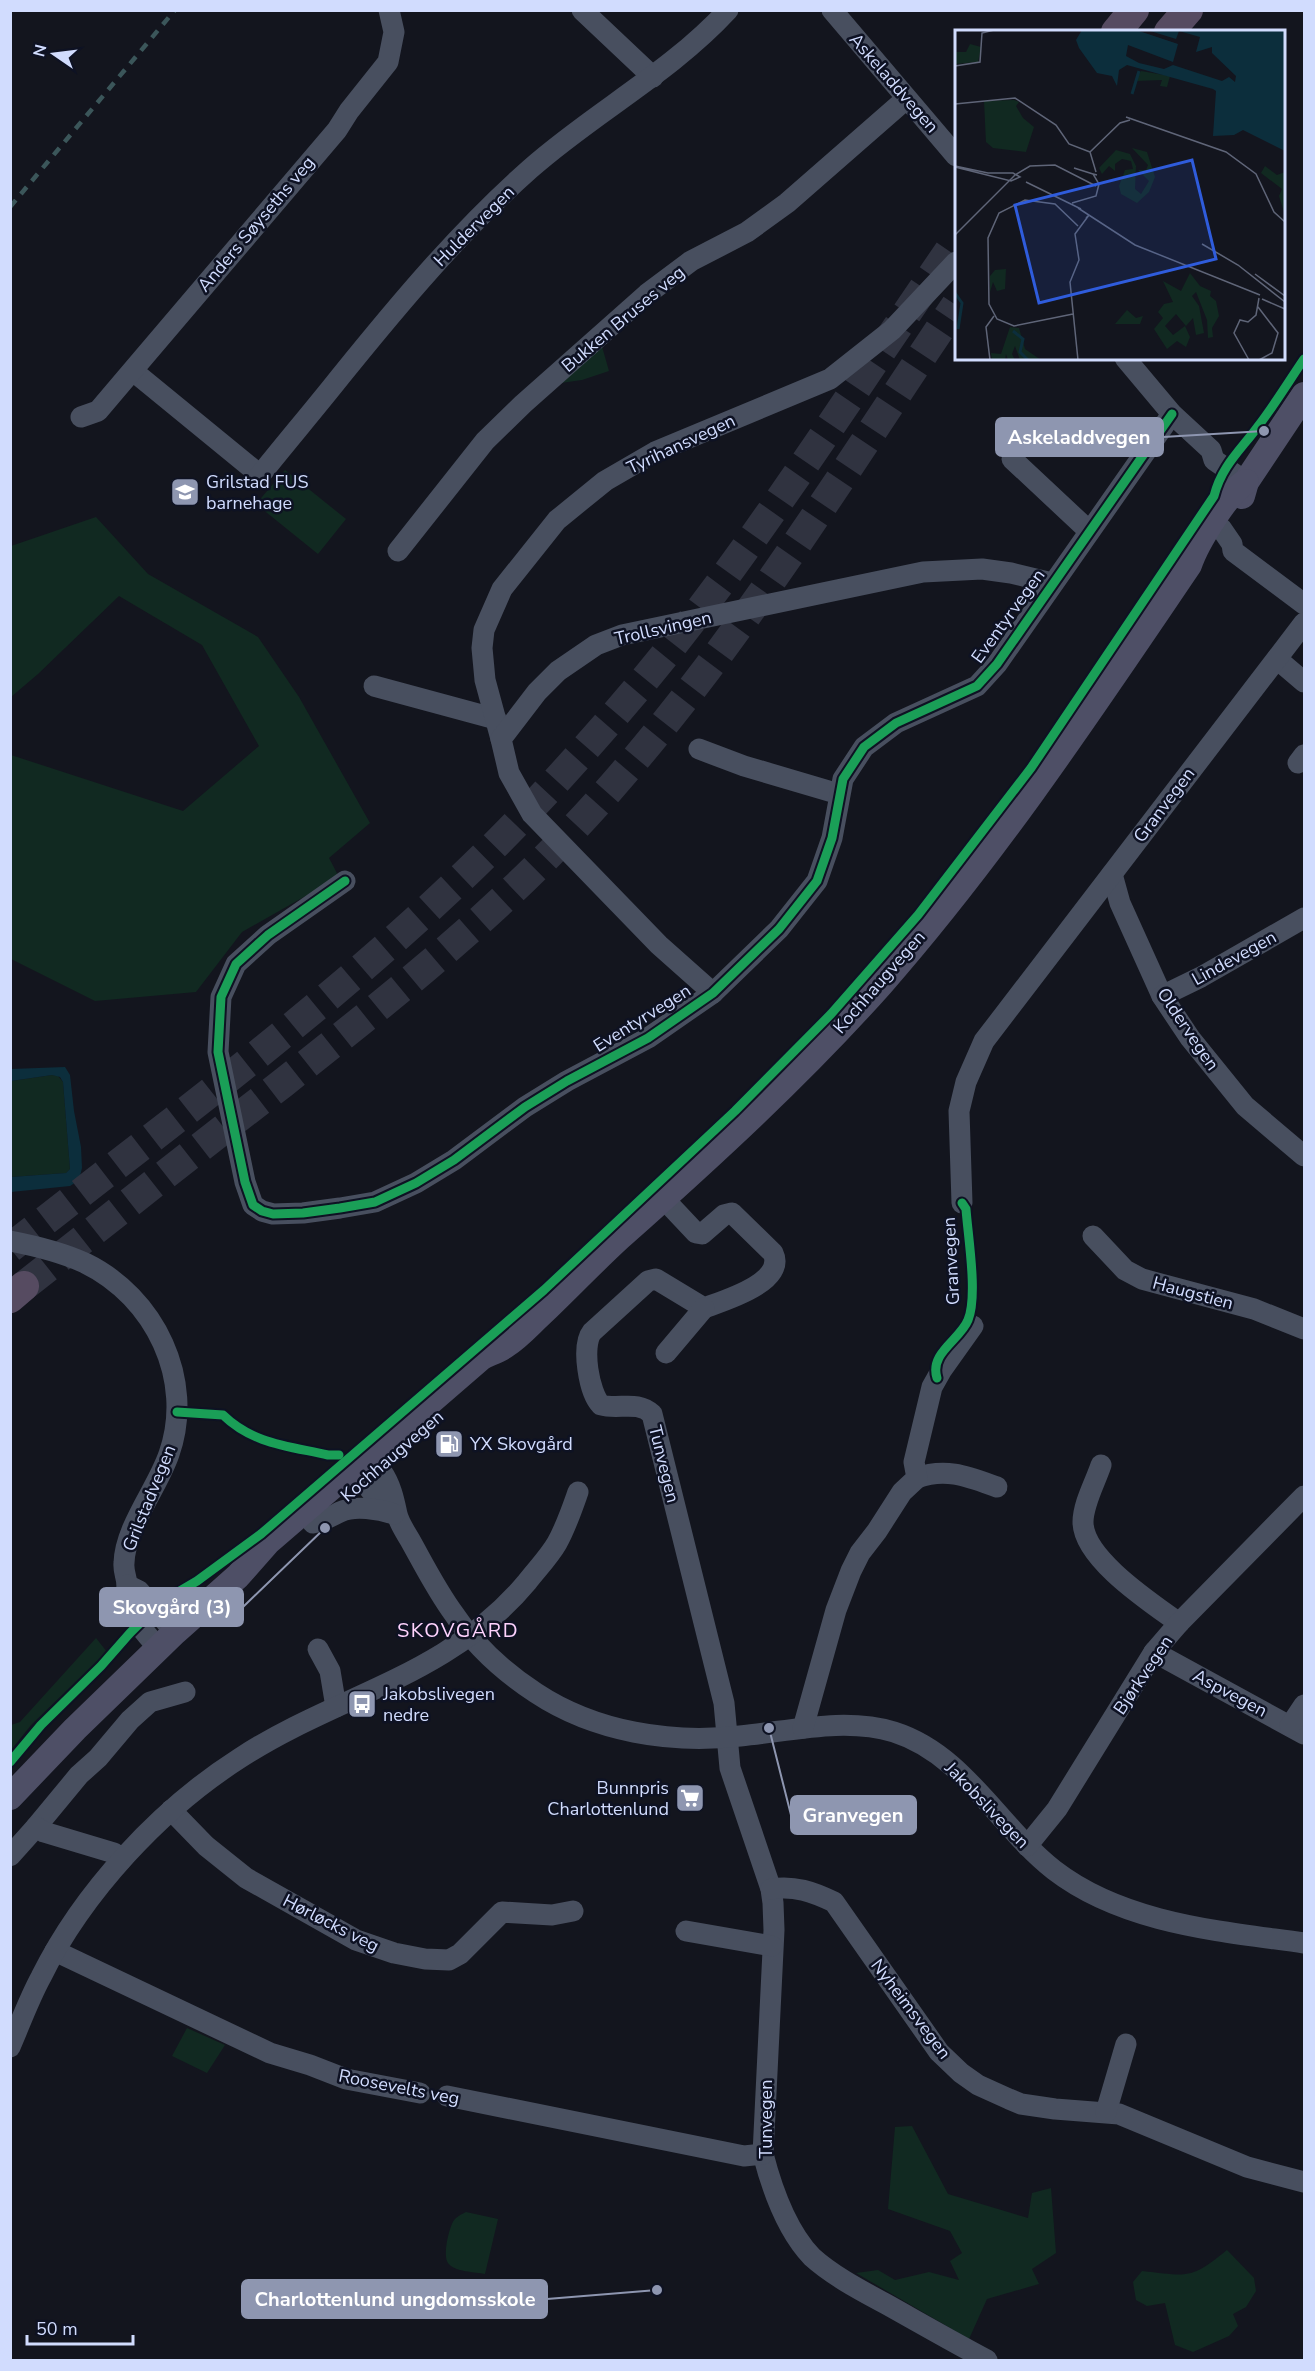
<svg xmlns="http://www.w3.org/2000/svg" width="1315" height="2371" font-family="'Nunito Sans',sans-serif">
<rect width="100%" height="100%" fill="#13151e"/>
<g fill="#112921">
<path d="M601 343 609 371 582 380 554 384Z"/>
<path d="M285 470 346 519 318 554 256 504Z"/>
<path d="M96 517 148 574 258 637 299 697 370 823 329 858 339 877 242 932 196 992 95 1001 11 959V755L183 811 259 746 202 645 119 596 38 674 11 697V546Z"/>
<path d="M52 1075 58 1076 63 1082 70 1169 66 1173 11 1177V1081Z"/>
<path d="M96 1638 107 1652 31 1725 11 1750V1725L20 1722Z"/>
<path d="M187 2028 225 2045 207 2073 172 2056Z"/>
<path d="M912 2126 948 2194 1028 2218 1032 2193 1051 2188 1056 2253 1032 2269 1039 2284 987 2299 969 2339 856 2273 878 2270 895 2280 929 2272 959 2280 950 2261 962 2253 950 2231 888 2209 895 2127Z"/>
<path d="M466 2212 498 2219 485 2274C476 2272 454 2272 448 2263 443 2255 448 2233 452 2224 454 2218 460 2215 466 2212Z"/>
<path d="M1227 2250 1254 2278 1256 2291 1246 2307 1233 2314 1238 2326 1229 2336 1193 2352 1175 2345 1165 2303 1147 2306 1136 2300 1133 2282 1142 2271C1189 2276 1190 2280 1227 2250Z"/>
</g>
<path fill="#0c2e3c" d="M65 1067 70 1075 74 1111 81 1147 82 1168 79 1180 70 1186 11 1192V1177L66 1173 70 1169 63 1082 60 1077 52 1075 11 1081V1069Z"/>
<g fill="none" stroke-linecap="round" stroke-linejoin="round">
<g stroke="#303340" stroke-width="30" stroke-dasharray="30 15" stroke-linecap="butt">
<path d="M10 1248C190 1107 376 972 533 806 605 729 673 649 734 564 811 458 882 348 956 241"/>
<path d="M24 1286C110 1218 196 1150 283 1083 380 1006 477 930 563 840 717 679 832 489 956 305"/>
</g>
<g stroke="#484f5f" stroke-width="21">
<path d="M582 10 653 77"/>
<path d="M832 10 956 156"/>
<path d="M1125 358 1172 414 1211 450 1214 460 1246 482"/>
<path d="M133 371 260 475"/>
<path d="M81 417 98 411 126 378 337 130 349 111 388 62 394 32 389 10"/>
<path d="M1012 459 1088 530"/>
<path d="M257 479C284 445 313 411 340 377 399 304 459 232 530 169 593 113 670 73 728 10"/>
<path d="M1221 528 1232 544 1233 551 1304 604"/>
<path d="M398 551 485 441 523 404 647 294 691 261 747 232 787 203 906 99"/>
<path d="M1277 659 1304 682"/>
<path d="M374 686 496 719"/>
<path d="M501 739 485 680 482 648 484 630 502 589 557 520 605 481 655 452 830 379 892 330 956 262"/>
<path d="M699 749 744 766 839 794"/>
<path d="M1298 763 1304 755"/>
<path d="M1112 874 1120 903 1162 996 1190 1038 1245 1106 1304 1156"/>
<path d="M345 881 268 935 236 964 221 997 218 1052 245 1182 253 1205 262 1211 273 1214 303 1213 340 1208 375 1202 416 1183 454 1160 525 1107 567 1081 648 1038 713 993 779 929 817 881 832 838 843 779 864 747 896 723 977 686 997 664 1172 414"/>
<path d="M713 993 659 945 532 814 509 773 501 739 537 692 558 671 596 645 622 635 923 572 982 569 1011 573 1052 583"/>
<path d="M1162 996 1201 977 1304 918"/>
<path d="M664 1199 696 1233 702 1234 724 1215 732 1213 773 1253C787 1282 723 1301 704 1308L656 1279 648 1281 592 1332C581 1346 589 1393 601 1405 619 1410 637 1400 652 1414L724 1703 730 1768 771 1889 773 1903 774 1930 763 2154C772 2189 786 2230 812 2257 833 2276 862 2291 886 2304 920 2323 953 2342 987 2360"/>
<path d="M962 1203 959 1111 966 1082 984 1041 1304 623"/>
<path d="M1093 1236 1125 1270 1142 1279 1254 1309 1304 1329"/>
<path d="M10 1241C36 1246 61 1252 85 1263 155 1297 195 1380 169 1454 157 1489 125 1527 124 1563 123 1571 127 1578 127 1586 127 1590 124 1595 125 1599 127 1613 149 1637 158 1648"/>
<path d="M666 1353 704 1308"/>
<path d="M1101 1465C1095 1483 1083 1504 1083 1522 1083 1559 1153 1604 1179 1623"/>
<path d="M917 1478C946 1467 969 1477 997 1487"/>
<path d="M388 1512 364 1482 362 1462C369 1465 377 1466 382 1472 391 1485 394 1500 397 1514 399 1523 406 1533 410 1540 424 1565 437 1591 454 1614 475 1646 504 1672 536 1693 595 1732 671 1744 740 1736 791 1731 845 1717 894 1732 964 1754 999 1827 1054 1870 1124 1924 1220 1931 1304 1943"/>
<path d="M313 1523C324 1521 330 1517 340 1512 354 1505 379 1509 394 1514"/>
<path d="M127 1585 139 1591 175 1632"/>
<path d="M318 1649 330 1671 336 1707"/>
<path d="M1154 1652 1304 1734"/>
<path d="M1290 1726 1304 1705"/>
<path d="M803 1728 836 1610 851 1571 860 1553 877 1531 902 1492 917 1478 914 1462 932 1387 941 1371 973 1326"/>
<path d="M171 1810 206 1846 246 1878 356 1940 394 1953 425 1959 449 1960 460 1954 502 1912 552 1915 573 1911"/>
<path d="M36 1827 79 1775 98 1758 130 1720 150 1702 185 1692"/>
<path d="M1027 1846 1057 1809 1154 1652 1179 1623 1304 1496"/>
<path d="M10 1856 36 1827 44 1832 114 1853 121 1860"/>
<path d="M771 1889C794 1885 813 1892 834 1902L939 2052 961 2073 978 2085 1009 2099 1021 2104 1055 2109 1119 2114 1247 2167 1304 2182"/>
<path d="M686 1931 772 1946"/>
<path d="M55 1951 270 2053 310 2065 346 2079 420 2093"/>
<path d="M10 2047C20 2024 29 1999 41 1977 83 1892 160 1809 240 1758 338 1694 448 1677 527 1582 537 1569 549 1557 557 1543 566 1527 572 1509 578 1492"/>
<path d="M447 2096 744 2156 763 2154"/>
<path d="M1106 2112 1126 2044"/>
</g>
<g stroke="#4e4f66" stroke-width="26">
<path d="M1242 496 1246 482 1304 395"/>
<path d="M10 1797 75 1729 175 1632 238 1576 268 1542 482 1357C490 1353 499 1350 506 1345 519 1337 531 1323 542 1313 568 1288 593 1262 619 1238 710 1157 800 1075 881 984 995 854 1092 708 1189 565 1196 544 1227 492 1246 482"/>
</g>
<g stroke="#564b61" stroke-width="30">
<path d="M1116 32 1134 10"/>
<path d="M1169 32 1188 10"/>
<path d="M10 1298 24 1286"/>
</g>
<path stroke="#3b565a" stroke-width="4.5" stroke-dasharray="9 8" stroke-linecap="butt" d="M10 207 175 10"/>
<g stroke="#0e1223" stroke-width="13">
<g id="cycleway">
<path d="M345 881 268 935 236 964 221 997 218 1052 245 1182 253 1205 262 1211 273 1214 303 1213 340 1208 375 1202 416 1183 454 1160 525 1107 567 1081 648 1038 713 993 779 929 817 881 832 838 843 779 864 747 896 723 977 686 997 664 1172 414"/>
<path d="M937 1378C929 1353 960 1340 968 1320 978 1296 968 1237 966 1209L962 1203"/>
<path d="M177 1412 223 1415C253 1444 288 1446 328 1455H339"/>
<path d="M10 1762 41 1725 101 1666 130 1633 154 1609 163 1601 197 1581 261 1534 544 1290 735 1111 831 1014 918 915 1031 768 1214 496C1222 465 1241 450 1259 425 1275 404 1289 381 1304 359"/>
</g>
</g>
<use href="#cycleway" stroke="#1a9f57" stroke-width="9"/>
</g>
<defs>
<g id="school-square" transform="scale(1.5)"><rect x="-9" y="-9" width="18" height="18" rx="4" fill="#8e96b0" stroke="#0e1223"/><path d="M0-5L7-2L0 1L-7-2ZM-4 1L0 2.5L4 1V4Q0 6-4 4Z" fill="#fff"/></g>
<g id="fuel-square" transform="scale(1.5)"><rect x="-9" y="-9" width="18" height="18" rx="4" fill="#8e96b0" stroke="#0e1223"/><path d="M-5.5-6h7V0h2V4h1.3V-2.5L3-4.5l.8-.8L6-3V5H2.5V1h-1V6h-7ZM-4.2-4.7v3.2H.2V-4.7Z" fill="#fff"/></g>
<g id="bus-square" transform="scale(1.5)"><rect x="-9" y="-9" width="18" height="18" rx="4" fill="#8e96b0" stroke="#0e1223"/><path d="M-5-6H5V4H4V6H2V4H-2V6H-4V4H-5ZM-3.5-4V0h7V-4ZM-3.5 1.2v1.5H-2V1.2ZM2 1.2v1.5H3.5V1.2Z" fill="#fff"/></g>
<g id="supermarket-square" transform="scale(1.5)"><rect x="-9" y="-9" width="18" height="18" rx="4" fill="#8e96b0" stroke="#0e1223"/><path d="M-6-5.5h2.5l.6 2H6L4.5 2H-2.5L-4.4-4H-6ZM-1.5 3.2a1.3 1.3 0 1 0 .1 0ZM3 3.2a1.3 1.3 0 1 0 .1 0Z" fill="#fff"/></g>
</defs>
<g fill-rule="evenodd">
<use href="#school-square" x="185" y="492"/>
<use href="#fuel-square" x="449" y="1444"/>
<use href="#bus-square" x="362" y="1704"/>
<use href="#supermarket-square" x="690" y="1798"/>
</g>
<g text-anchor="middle" stroke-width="5" stroke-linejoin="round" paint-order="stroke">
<g font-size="18" fill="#d1dcfe" stroke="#0e1223">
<text transform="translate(894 83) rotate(49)" y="6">Askeladdvegen</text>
<text transform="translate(256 224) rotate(-50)" y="6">Anders Søyseths veg</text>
<text transform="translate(474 226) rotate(-45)" y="6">Huldervegen</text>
<text transform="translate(623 319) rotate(-40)" y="6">Bukken Bruses veg</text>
<text transform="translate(681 444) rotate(-25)" y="6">Tyrihansvegen</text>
<text transform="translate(1008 616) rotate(-54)" y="6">Eventyrvegen</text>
<text transform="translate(663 628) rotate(-13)" y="6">Trollsvingen</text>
<text transform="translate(1164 805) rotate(-53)" y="6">Granvegen</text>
<text transform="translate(1234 958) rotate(-29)" y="6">Lindevegen</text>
<text transform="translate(879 982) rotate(-49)" y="6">Kochhaugvegen</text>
<text transform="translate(642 1018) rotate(-32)" y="6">Eventyrvegen</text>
<text transform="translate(1188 1029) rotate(56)" y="6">Oldervegen</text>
<text transform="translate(951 1261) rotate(-93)" y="6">Granvegen</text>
<text transform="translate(1193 1293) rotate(15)" y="6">Haugstien</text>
<text transform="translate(392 1456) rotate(-41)" y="6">Kochhaugvegen</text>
<text transform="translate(664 1464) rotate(76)" y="6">Tunvegen</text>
<text transform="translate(149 1498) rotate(-68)" y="6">Grilstadvegen</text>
<text transform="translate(1143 1675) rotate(-56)" y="6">Bjørkvegen</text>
<text transform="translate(1230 1693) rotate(28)" y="6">Aspvegen</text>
<text transform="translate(987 1805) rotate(46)" y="6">Jakobslivegen</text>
<text transform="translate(331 1923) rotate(27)" y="6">Hørløcks veg</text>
<text transform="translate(911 2009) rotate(53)" y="6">Nyheimsvegen</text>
<text transform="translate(399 2087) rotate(11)" y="6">Roosevelts veg</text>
<text transform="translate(766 2119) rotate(-90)" y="6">Tunvegen</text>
</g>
<g font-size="18" fill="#d1dcfe" stroke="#0e1223" text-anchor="start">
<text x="206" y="488">Grilstad FUS<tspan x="206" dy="21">barnehage</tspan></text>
<text x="470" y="1450">YX Skovgård</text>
<text x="383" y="1700">Jakobslivegen<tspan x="383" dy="21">nedre</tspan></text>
<text x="669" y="1794" text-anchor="end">Bunnpris<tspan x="669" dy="21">Charlottenlund</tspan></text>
</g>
<g font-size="20" letter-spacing="1.5" fill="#fed3fe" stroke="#0e1223">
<text x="458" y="1637">SKOVGÅRD</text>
</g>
</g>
<g transform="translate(955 30)">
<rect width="330" height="330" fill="#13151e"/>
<path d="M15 14 26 17 23 32 0 34V22H11ZM186 41 215 46 212 57 205 56 207 50 180 51ZM59 70 64 72 61 76 68 88 79 97 71 122 38 118 31 112 29 71ZM177 118 192 122 200 147 194 162 182 173 166 164 164 156 170 140 178 139 176 131 167 129 160 134V141L154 136 147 144 144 138 161 120 175 124 181 136 180 159 186 164 194 151 183 140H191L193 135ZM310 136 322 145 330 142V185L324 166 327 159 306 143ZM51 239 50 259 42 261 38 252 35 262V246L40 240ZM235 243 245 256 256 261 255 266 261 271 264 286 257 298 258 307 253 308 252 290 241 262 237 266 244 276 249 303 241 305 238 288 231 296 221 284 210 296 218 305 230 296 235 307 231 317 222 311 212 319 199 299 208 288 203 282 209 274 218 272 208 251 226 261ZM172 280 181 288 188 286 185 294H160ZM55 297 64 298 70 319 86 330H65L60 316 57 324 60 330H53L51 324 50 330H37L36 323 46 324Z" fill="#112921"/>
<path d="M127 0H181L223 14 218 32 173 15 171 26 184 33 209 39 218 35 267 51 274 47 280 52 281 46 257 23V17L241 22 245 7 224 1 221 9 192 0H330V121L288 100 279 105 258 106 261 61 258 59 172 35 164 40 162 56 157 46 142 43 124 18 121 10Z" fill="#0c2e3c"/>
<path fill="none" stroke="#0c2e3c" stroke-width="3" d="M177 64 184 41M0 263 7 273 3 299M58 301 68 309 65 322 73 330"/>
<path fill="none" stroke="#5f6578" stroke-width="1.5" d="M0 36 25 32 27 3 39 0M0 74 60 68 101 95 114 114 135 122M171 87 271 122 301 144 319 182 330 192M135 122 165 93 175 90M135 122 141 142M0 136 33 143H58L65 147 56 151 0 137M119 138 138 144M71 152 126 179M117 173 141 166 144 154 138 144 142 145M123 178 180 215 305 265M0 205 60 145 75 136 100 135 141 156M247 214 283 235 330 272M300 244 330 266M307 269 330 279M303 277 323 303 317 323 304 330M118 284 59 296 42 289 34 274 33 208 44 183 70 170 100 174 123 196M35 330 31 297 39 286M123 330 115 252 124 230 120 204 134 185 131 188M294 330 279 303 285 290 293 292 301 285 304 268"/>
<path fill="#2f5cdc" fill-opacity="0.15" stroke="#2f5cdc" stroke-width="3" d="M237 130 261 229 84 273 60 175Z"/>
<rect width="330" height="330" fill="none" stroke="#d1dcfe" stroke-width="3"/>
</g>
<path fill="none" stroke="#8e96b0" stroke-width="2" d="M1264 431L1163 437M325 1528L243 1607M769 1728L791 1815M657 2290L547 2299"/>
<g fill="#8e96b0" stroke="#0e1223" stroke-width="2">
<circle cx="1264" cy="431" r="6"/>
<circle cx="325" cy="1528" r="6"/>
<circle cx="769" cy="1728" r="6"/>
<circle cx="657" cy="2290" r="6"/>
</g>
<g fill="#8e96b0" stroke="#8e96b0" stroke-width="2">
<rect x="996" y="418" width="167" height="38" rx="6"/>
<rect x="100" y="1588" width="143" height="38" rx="6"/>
<rect x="791" y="1796" width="125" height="38" rx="6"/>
<rect x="242" y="2280" width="305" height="38" rx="6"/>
</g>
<g font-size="20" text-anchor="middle" font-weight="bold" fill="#fff">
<text x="1079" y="444">Askeladdvegen</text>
<text x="172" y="1614">Skovgård (3)</text>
<text x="853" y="1822">Granvegen</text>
<text x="395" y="2306">Charlottenlund ungdomsskole</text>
</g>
<rect width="1315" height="2371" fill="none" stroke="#d1dcfe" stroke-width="24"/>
<g transform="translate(54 54) rotate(284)" stroke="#0e1223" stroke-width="4.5" paint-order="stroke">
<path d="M0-4.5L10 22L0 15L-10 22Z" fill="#d1dcfe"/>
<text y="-9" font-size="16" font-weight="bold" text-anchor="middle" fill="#d1dcfe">N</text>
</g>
<path d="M27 2335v9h106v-9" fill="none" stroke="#d1dcfe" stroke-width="3"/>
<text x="36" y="2335" font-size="18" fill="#d1dcfe" stroke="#0e1223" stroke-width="4.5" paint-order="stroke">50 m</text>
</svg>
